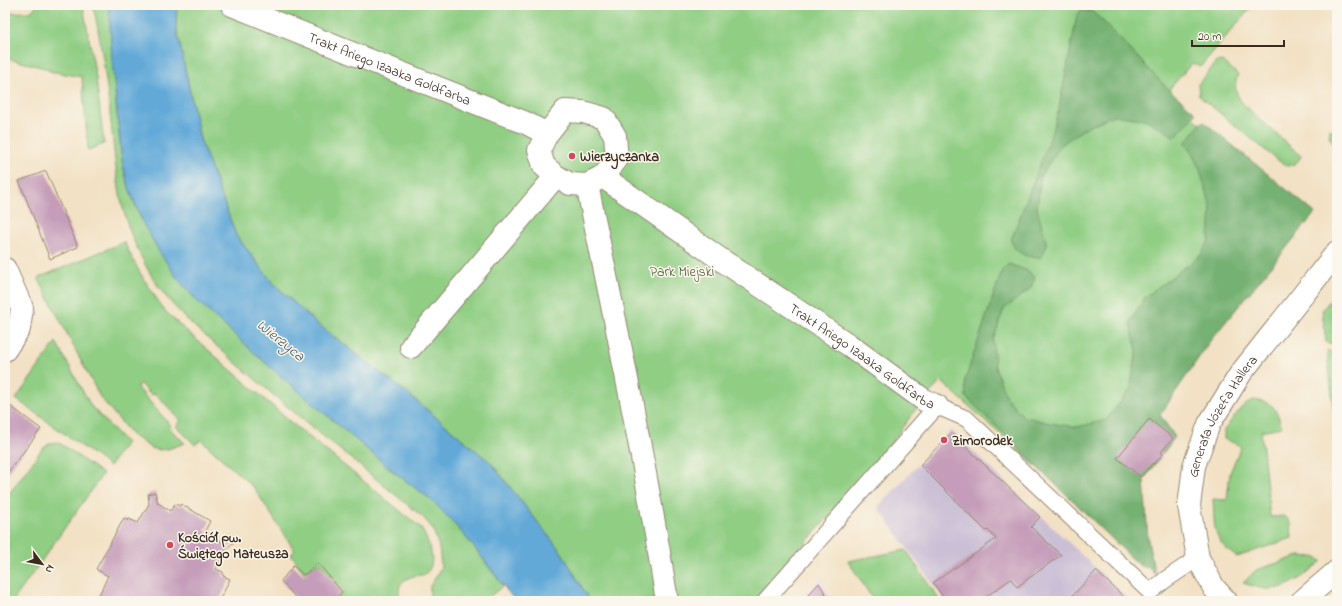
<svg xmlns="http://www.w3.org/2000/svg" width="1342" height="606" font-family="'Indie Flower',sans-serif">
<rect width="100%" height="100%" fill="#fbf7ec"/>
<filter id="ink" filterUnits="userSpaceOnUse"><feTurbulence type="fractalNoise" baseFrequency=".025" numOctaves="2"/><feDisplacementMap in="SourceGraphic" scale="8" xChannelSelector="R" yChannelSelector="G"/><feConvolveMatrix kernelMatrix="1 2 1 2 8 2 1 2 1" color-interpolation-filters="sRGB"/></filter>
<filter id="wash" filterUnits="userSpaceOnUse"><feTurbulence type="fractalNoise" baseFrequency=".012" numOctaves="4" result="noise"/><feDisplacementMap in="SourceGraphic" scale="16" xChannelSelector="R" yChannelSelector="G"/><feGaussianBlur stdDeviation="0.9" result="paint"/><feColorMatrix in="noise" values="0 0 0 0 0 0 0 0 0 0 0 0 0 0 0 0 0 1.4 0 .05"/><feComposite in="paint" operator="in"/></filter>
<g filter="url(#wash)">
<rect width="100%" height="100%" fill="#f2e1c4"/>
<path fill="#ecd1ea" d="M820 579 834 601H801Z"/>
<path fill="#cbbfd5" d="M951 430 1130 601H945L878 507Z"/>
<g fill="#90ce84" stroke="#667c51">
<path d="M38 5H83L96 78 104 144 88 150 82 77 49 71V69L5 58V13L30 12Z"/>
<path d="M93 5H109C111 45 114 84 118 124 120 142 121 161 126 178 138 224 167 266 197 301L335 422 394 472 429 498 450 519 471 543 503 586 484 601H426L430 594V586L437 575 441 566 439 547 433 529 423 517C360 466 297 416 236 363 209 339 179 316 158 286 144 265 132 240 125 216 116 183 114 148 110 114 106 77 101 41 93 5Z"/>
<path d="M177 5H1253L1200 67 1192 63 1166 93 1300 213 1074 501 941 381 916 409 873 468 753 601H590L562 553 491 463 408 394 315 322 272 282 236 235 200 139 176 26Z"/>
<path d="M1220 61 1224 62 1238 75C1233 87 1236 94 1243 104L1301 156C1298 163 1294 165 1287 166L1276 159 1199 96 1198 84 1217 62Z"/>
<path d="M1330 129 1337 134V148L1329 137Z"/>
<path d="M124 242 140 273 164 310 183 328 293 424 420 527C427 537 439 563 426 573 422 576 419 575 414 576 401 579 395 589 402 601H334L344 592 319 562 304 573 291 554 295 551 254 488 201 440 195 445 176 426 181 421 156 394 151 395 140 384 137 387 170 425 171 430 185 443 168 449 160 450 151 448 132 435 100 397 38 278Z"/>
<path d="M1337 292V345L1326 342 1322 310Z"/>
<path d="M56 342 91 406 126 443 109 467 101 460 16 399Z"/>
<path d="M1327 351 1337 353V443Z"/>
<path d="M1253 400C1275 403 1275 407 1282 427L1261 431 1270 517 1285 516 1291 523 1292 538 1237 557C1211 540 1215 527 1213 499L1227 500 1230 473 1241 446 1224 439V430L1242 407Z"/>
<path d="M58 442 103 474 13 601H9L5 598V499L42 449 50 443Z"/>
<path d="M906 550 940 601H874L848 561Z"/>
<path d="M1299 556 1314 557 1322 561C1305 575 1288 591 1264 589 1257 588 1250 585 1243 583L1256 570Z"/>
</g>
<g fill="#74b172" stroke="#586e48">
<path d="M1081 10 1091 11 1101 19 1166 87 1196 113 1175 137 1147 120 1114 115 1085 128 1061 145 1041 175 1037 208 1047 245 1042 257C1029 259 1015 254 1011 240L1049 141 1059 109 1077 15Z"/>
<path d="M1203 121 1315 213 1210 341 1160 415 1175 437 1144 479 1148 540 1155 575 1149 568 1140 566 966 397 965 380 1002 270 1009 264 1028 271 1035 278 1030 289 1004 309 993 340 995 367 1006 397 1023 416 1049 423 1077 427 1106 420 1130 390 1137 351 1130 322 1145 297 1201 255 1209 241 1211 207 1199 167 1190 150 1184 144Z"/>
</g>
<path fill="#62a9d8" stroke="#4e6a7b" d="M109 5H177L176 26 200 139 236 235 272 282 315 322 408 394 491 463 562 553 590 601H515L471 543 450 519 429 498 394 472 270 367 197 301 177 278 160 253 144 225 132 196 126 178 122 160 112 60Z"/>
<g id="blocks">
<g fill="#c59cb9">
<path d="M46 171 78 247 50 259 19 181Z"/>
<path d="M5 402 41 429 5 476Z"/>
<path d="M1149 419 1173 438 1161 452 1163 454 1154 464 1153 463 1141 477 1117 458Z"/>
<path d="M951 433 1040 517 1031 527 1061 555 1017 587 1011 579 980 601H946L933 583 996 539 988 530 986 531 920 465Z"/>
<path d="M155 492 158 503 170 511 175 504 180 506 181 504 210 521 205 531 222 542 232 536 235 541 227 548 216 569 223 572V576L230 579 219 601H204L201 599 200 601H89L88 598 98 597 108 576 96 569 124 518 128 521 129 519 138 523 149 504 148 494Z"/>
<path d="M318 563 342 592 332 601H299L281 581 293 566 304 575Z"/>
<path d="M1096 571 1123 596V601H1076L1071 597Z"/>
<path d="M819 583 830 601H803Z"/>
</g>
</g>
</g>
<g filter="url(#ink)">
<use href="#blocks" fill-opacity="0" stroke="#968671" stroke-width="1"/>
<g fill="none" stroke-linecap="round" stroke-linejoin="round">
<g stroke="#968671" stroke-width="18">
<path id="service" d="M765 601 937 406 967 419 1150 592 1165 580 1198 558"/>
</g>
<g stroke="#968671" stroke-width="24">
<g id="pedestrian">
<path id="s1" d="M232 5 466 99 526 123 547 134 539 150 544 166 556 176 570 184 587 185 603 177 723 261 849 345 924 400 937 406"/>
<path d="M547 134 565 111 583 112 604 118 615 136 617 159 603 177"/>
<path d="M587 185C616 323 645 462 667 601"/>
<path d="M411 347 556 176"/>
</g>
</g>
<g stroke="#968671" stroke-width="24">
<g id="minor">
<path d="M5 269 22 308 19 329 5 350"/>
<path id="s2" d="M1226 601 1214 588 1198 558 1189 506 1194 466 1209 424 1241 373 1337 252"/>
<path d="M1302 601 1337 571"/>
</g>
</g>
<use href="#service" stroke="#fff" stroke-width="16"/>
<use href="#pedestrian" stroke="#fff" stroke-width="22"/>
<use href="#minor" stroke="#fff" stroke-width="22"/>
</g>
</g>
<g fill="#d1495b" stroke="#fbf7ec" stroke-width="1.5">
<circle cx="572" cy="156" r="4"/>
<circle cx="944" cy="440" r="4"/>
<circle cx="170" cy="545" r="4"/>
</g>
<g text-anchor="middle" stroke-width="3" stroke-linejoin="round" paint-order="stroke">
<g font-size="14" fill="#3b2a1e" stroke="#fbf7ec">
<text dy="5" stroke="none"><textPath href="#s1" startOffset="170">Trakt Ariego Izaaka Goldfarba</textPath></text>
<text dy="5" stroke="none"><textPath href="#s1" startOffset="757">Trakt Ariego Izaaka Goldfarba</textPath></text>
<text dy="5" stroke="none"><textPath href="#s2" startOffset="202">Generała Józefa Hallera</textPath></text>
</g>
<g font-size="14" font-weight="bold" fill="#3b2a1e" stroke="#fbf7ec" text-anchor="start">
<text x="580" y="161">Wierzyczanka</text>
<text x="952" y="445">Zimorodek</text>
<text x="178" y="542">Kościół pw.<tspan x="178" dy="16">Świętego Mateusza</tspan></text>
</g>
<g font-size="14" fill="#545b3d" stroke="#fbf7ec">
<text x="682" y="276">Park Miejski</text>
</g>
<g font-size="15" font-style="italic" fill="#49565f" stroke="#fbf7ec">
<text transform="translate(281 340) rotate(39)" y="5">Wierzyca</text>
</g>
</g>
<rect width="1342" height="606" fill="none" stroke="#fbf7ec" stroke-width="20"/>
<g transform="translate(42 564) rotate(122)" stroke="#fbf7ec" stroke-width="3" paint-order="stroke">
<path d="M0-3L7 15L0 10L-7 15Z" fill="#3b2a1e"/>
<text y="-6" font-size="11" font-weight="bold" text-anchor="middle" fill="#3b2a1e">N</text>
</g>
<path d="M1192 40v6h92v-6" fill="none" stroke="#3b2a1e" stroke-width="2"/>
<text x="1198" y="40" font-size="12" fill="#3b2a1e" stroke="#fbf7ec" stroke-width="3" paint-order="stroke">20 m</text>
</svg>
